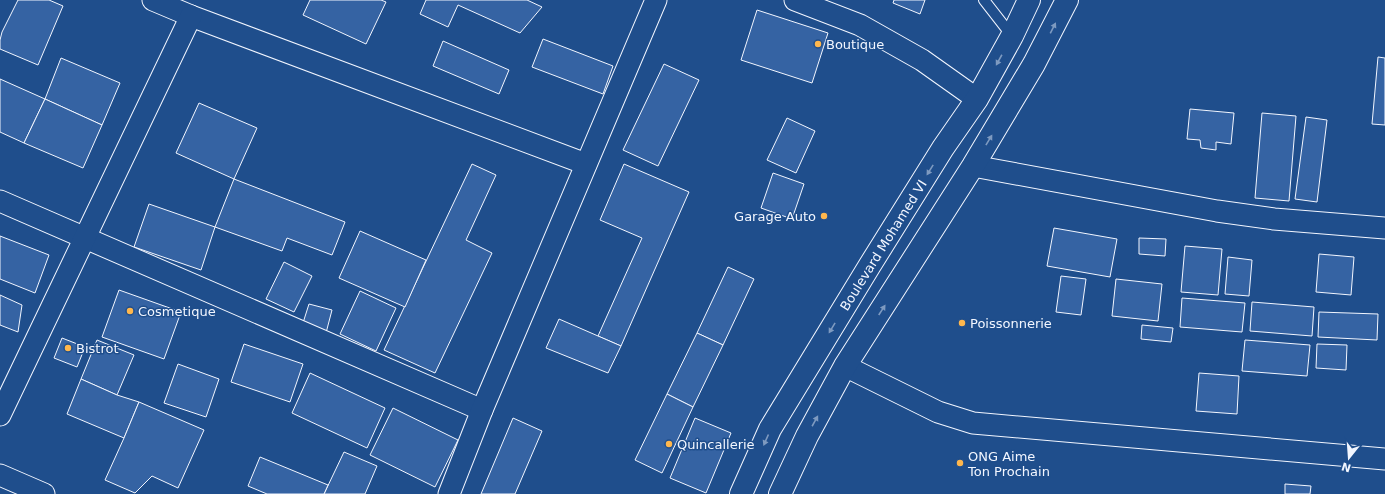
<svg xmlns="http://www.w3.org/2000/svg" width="1385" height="494" font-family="'DejaVu Sans',sans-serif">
<rect width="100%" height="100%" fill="#1f4e8c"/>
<g fill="#3563a3" stroke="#f2f6ff">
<path d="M18 0H49L63 6 38 65 0 49V40L2 32Z"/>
<path d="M310 0H381L386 2 366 44 303 15Z"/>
<path d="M426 0H527L542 7 520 33 458 5 448 27 420 14Z"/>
<path d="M894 0H925L920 14 893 3Z"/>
<path d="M757 10 828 33 812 83 741 60Z"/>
<path d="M543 39 613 66 603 94 532 67Z"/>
<path d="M443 41 509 70 499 94 433 66Z"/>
<path d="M1378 57 1385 58V125L1372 124Z"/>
<path d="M61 58 120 83 102 125 45 99Z"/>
<path d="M664 64 699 80 658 166 623 150Z"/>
<path d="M0 79 45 99 24 143 0 132Z"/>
<path d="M45 99 102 125 83 168 24 143Z"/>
<path d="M199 103 257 128 234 179 176 153Z"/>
<path d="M1190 109 1234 113 1231 144 1216 142V150L1201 148 1200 140 1187 139Z"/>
<path d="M1262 113 1296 116 1289 201 1255 198Z"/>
<path d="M1306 117 1327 120 1317 202 1295 199Z"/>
<path d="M787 118 815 131 796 173 767 160Z"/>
<path d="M472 164 496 175 466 240 492 253 435 373 384 350Z"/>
<path d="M624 164 689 192 621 346 598 336 642 238 600 220Z"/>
<path d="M773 173 804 184 792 219 761 208Z"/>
<path d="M234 179 345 222 332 255 287 238 282 251 215 227Z"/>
<path d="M149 204 215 227 201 270 134 247Z"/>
<path d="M1054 228 1117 239 1110 277 1047 266Z"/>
<path d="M360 231 426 260 405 307 339 278Z"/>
<path d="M0 236 49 255 35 293 0 279Z"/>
<path d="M1139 238 1166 239 1165 256 1139 254Z"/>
<path d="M1185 246 1222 249 1218 295 1181 292Z"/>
<path d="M1319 254 1354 257 1351 295 1316 292Z"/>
<path d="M1228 257 1252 260 1249 296 1225 294Z"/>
<path d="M284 262 312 276 294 312 266 299Z"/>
<path d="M728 267 754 279 723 345 697 333Z"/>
<path d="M1061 276 1086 279 1081 315 1056 312Z"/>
<path d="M1116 279 1162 284 1158 321 1112 316Z"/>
<path d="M119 290 181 312 164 359 102 337Z"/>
<path d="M360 291 396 308 376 351 340 334Z"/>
<path d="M0 295 22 305 18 332 0 325Z"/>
<path d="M1182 298 1245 303 1242 332 1180 327Z"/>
<path d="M1252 302 1314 307 1312 336 1250 331Z"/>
<path d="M309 304 332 310 326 333 302 326Z"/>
<path d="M1319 312 1378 314 1377 340 1318 337Z"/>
<path d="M559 319 621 346 608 373 546 348Z"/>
<path d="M1142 325 1173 328 1171 342 1141 339Z"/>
<path d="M697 333 723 345 693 407 667 394Z"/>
<path d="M62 338 85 347 77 367 54 358Z"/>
<path d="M97 340 134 355 117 395 81 379Z"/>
<path d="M1245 340 1310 345 1307 376 1242 371Z"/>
<path d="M244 344 303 364 290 402 231 382Z"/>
<path d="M1317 344 1347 345 1346 370 1316 368Z"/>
<path d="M178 364 219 379 206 417 164 403Z"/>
<path d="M310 373 385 408 367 448 292 413Z"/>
<path d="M1199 373 1239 376 1237 414 1196 411Z"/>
<path d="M81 379 117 395 139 402 124 438 67 414Z"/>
<path d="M667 394 693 407 662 473 635 460Z"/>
<path d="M139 402 204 430 178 488 152 476 135 493 105 480 124 438Z"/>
<path d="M393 408 458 440 435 487 370 455Z"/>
<path d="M513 418 542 431 515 494H481Z"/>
<path d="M695 418 731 433 706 493 670 478Z"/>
<path d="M344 452 377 466 365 494H324Z"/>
<path d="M260 457 328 485 324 494H267L248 486Z"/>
<path d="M1285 484 1311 486 1310 494H1285Z"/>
</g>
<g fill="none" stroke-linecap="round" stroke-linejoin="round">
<g stroke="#f2f6ff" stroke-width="12">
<path id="service" d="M984 0 1012 36"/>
</g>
<g stroke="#f2f6ff" stroke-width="23">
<g id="minor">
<path d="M153 0 191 16 586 164"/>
<path d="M795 0 860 25 922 60 977 99"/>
<path d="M973 166 1217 211 1274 219 1385 228"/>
<path d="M0 201 482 410"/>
<path d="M845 366 938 412 973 423 1385 459"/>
<path d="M0 415 191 16"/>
<path d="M0 475 44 494"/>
<path d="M449 494 482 410 656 0"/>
</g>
</g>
<g stroke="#f2f6ff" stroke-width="24">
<g id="primary">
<path d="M741 494 770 429 870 265 943 148 977 99 1012 36 1029 0"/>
<path d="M780 494 807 436 845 366 973 166 1034 64 1067 0"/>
</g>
</g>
<use href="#service" stroke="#1f4e8c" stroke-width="10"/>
<use href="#minor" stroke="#1f4e8c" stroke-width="21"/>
<use href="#primary" stroke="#1f4e8c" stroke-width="22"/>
</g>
<defs><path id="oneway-solid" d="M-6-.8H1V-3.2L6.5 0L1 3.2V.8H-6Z"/></defs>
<g fill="#7e9ac0">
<use href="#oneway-solid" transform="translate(1053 28) rotate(-63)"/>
<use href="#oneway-solid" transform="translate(999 60) rotate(119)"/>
<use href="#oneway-solid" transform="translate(989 140) rotate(-59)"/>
<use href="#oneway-solid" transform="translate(930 170) rotate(122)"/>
<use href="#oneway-solid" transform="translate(882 310) rotate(-57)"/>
<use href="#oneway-solid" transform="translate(832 328) rotate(121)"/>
<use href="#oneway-solid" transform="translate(815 421) rotate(-61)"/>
<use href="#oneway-solid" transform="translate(766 440) rotate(114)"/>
</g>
<g fill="#ffb74d" stroke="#1f4e8c" stroke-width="1.5">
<circle cx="818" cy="44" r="4"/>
<circle cx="824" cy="216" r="4"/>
<circle cx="130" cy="311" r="4"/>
<circle cx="962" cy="323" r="4"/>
<circle cx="68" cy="348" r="4"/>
<circle cx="669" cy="444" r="4"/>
<circle cx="960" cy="463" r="4"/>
</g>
<g text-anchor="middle" stroke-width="3" stroke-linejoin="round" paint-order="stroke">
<g font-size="13" fill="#f2f6ff" stroke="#1f4e8c" text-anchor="start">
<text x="826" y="49">Boutique</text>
<text x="816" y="221" text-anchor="end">Garage Auto</text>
<text x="138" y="316">Cosmetique</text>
<text x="970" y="328">Poissonnerie</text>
<text x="76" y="353">Bistrot</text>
<text x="677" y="449">Quincallerie</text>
<text x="968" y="461">ONG Aime<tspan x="968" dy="15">Ton Prochain</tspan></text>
</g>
<g font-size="13" fill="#f2f6ff" stroke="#1f4e8c">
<text transform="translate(883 245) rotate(-58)" y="5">Boulevard Mohamed VI</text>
</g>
</g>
<g transform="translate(1349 458) rotate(197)" stroke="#1f4e8c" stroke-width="3" paint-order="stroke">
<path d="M0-3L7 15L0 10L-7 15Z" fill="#f2f6ff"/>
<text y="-6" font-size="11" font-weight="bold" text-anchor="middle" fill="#f2f6ff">N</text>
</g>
</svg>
